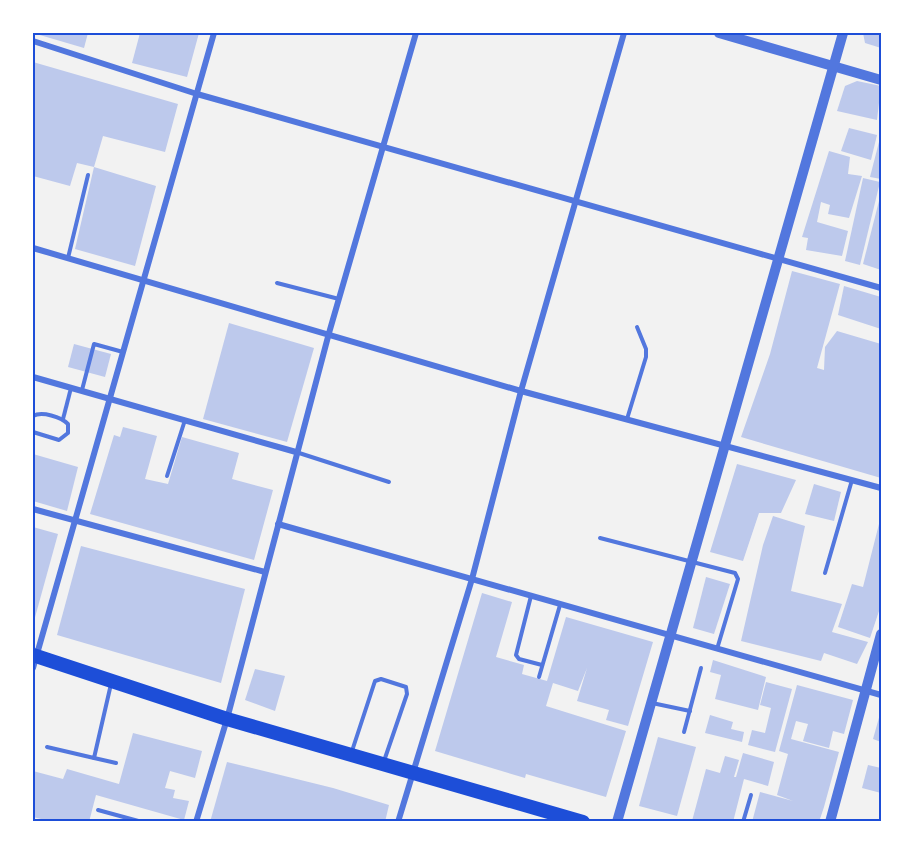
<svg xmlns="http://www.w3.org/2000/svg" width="914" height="855" font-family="Arial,sans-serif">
<rect width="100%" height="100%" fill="#f2f2f2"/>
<g fill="#bdc9ec">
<path d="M33 33H88L84 48Z"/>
<path d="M140 33H199L187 77 132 63Z"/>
<path d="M863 33H881V48L865 43Z"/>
<path d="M33 62 178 104 165 152 103 136 94 167 77 163 70 186 33 176Z"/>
<path d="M857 81 881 86 877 120 837 111 845 86Z"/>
<path d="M849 128 877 135 871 160 841 151Z"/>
<path d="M880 138H881V179L870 177Z"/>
<path d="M829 151 850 157 848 174 862 176 849 218 828 214 830 205 821 202 817 222 848 231 842 256 806 250 808 238 802 237Z"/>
<path d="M94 167 156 186 135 266 75 249Z"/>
<path d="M863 178 880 182 860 265 845 261Z"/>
<path d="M880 197H881V270L863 264Z"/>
<path d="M792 271 840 284 817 368 824 370 825 347 837 331 881 344V478L741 437 770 354Z"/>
<path d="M844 286 881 297V329L838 315Z"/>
<path d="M229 323 314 348 287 442 203 419Z"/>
<path d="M74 344 111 354 105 377 68 367Z"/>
<path d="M123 427 157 436 145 479 168 484 182 437 239 453 232 479 273 490 254 560 90 514 114 435 120 437Z"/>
<path d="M33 454 78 467 67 511 33 501Z"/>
<path d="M737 464 796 480 781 513H759L743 561 710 552Z"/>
<path d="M814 484 841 492 834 521 805 514Z"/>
<path d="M773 516 805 526 791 591 842 604 832 632 868 642 857 664 824 653 821 661 741 641 763 545Z"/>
<path d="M880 520 881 605 870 638 838 627 852 584 863 587Z"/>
<path d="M33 527 58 534 34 621 33 620Z"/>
<path d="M81 546 245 589 221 683 57 635Z"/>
<path d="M706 577 730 584 714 634 693 628Z"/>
<path d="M482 593 512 602 496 657 524 665 522 674 547 681 566 617 653 642 628 726 606 720 609 710 577 701 587 668 578 691 553 683 546 706 626 731 606 797 526 774 525 778 435 751Z"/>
<path d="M713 660 766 677 758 710 715 699 721 675 710 672Z"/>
<path d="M255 669 285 676 275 711 245 700Z"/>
<path d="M766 682 792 689 775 752 748 745 752 730 765 733 771 708 760 705Z"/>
<path d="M797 685 853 700 844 734 833 731 829 748 803 741 808 724 796 721 791 739 839 752 824 807 819 822H752L760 792 793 801 777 795 788 754 779 751Z"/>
<path d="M880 714H881V742L873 739Z"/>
<path d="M710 715 733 722 731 729 744 732 742 742 705 733Z"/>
<path d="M133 733 202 751 195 778 170 771 165 788 175 790 173 798 189 801 184 820 96 795 89 822H53L33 817V771L63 779 67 769 119 784Z"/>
<path d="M658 737 696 747 677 816 639 806Z"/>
<path d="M743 753 774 762 768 786 744 779 733 822 692 821 706 769 720 773 725 756 739 760 734 777H736Z"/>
<path d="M227 762 333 788 389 805 385 822H210Z"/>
<path d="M868 765 881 768V793L862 788Z"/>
</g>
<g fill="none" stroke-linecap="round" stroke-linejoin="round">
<g stroke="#5277de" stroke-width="4">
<path d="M68 258 88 175"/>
<path d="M277 283 339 299"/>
<path d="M82 390 94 344 123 352"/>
<path d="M33 416C42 411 61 417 68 424V433L59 440 33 432"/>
<path d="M63 419 71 388"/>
<path d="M627 419 646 357V349L637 327"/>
<path d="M296 452 389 482"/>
<path d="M167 476 185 420"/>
<path d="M600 538 735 573 738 579 717 649"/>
<path d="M825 573 852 480"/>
<path d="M531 596 516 655 519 659 542 665"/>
<path d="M539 677 560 605"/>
<path d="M652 703 690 711"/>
<path d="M684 732 701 668"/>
<path d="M47 747 94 758 111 684"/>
<path d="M352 751 375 681 381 679 406 687 407 694 384 761"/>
<path d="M94 758 116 763"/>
<path d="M98 810 142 822"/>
<path d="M743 822 751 795"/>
</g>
<g stroke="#5277de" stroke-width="6">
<path d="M33 41 197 94 881 288"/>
<path d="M33 248 521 391 881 488"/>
<path d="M33 377 296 452"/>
<path d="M33 509 265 572"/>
<path d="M278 524 881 695"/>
<path d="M33 668 214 33"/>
<path d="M196 822 227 719 329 333 416 33"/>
<path d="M398 822 472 579 521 391 624 33"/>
</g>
<g stroke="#5277de" stroke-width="10">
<path d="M719 33 881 80"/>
<path d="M617 822 843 33"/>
<path d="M830 822 881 634"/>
</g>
<path stroke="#1d4ed8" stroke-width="14" d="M33 655 227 719 583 822"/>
</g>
<rect width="914" height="855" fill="none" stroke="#ffffff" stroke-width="69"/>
<rect x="34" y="34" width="846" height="786" fill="none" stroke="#1d4ed8" stroke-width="2"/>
</svg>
